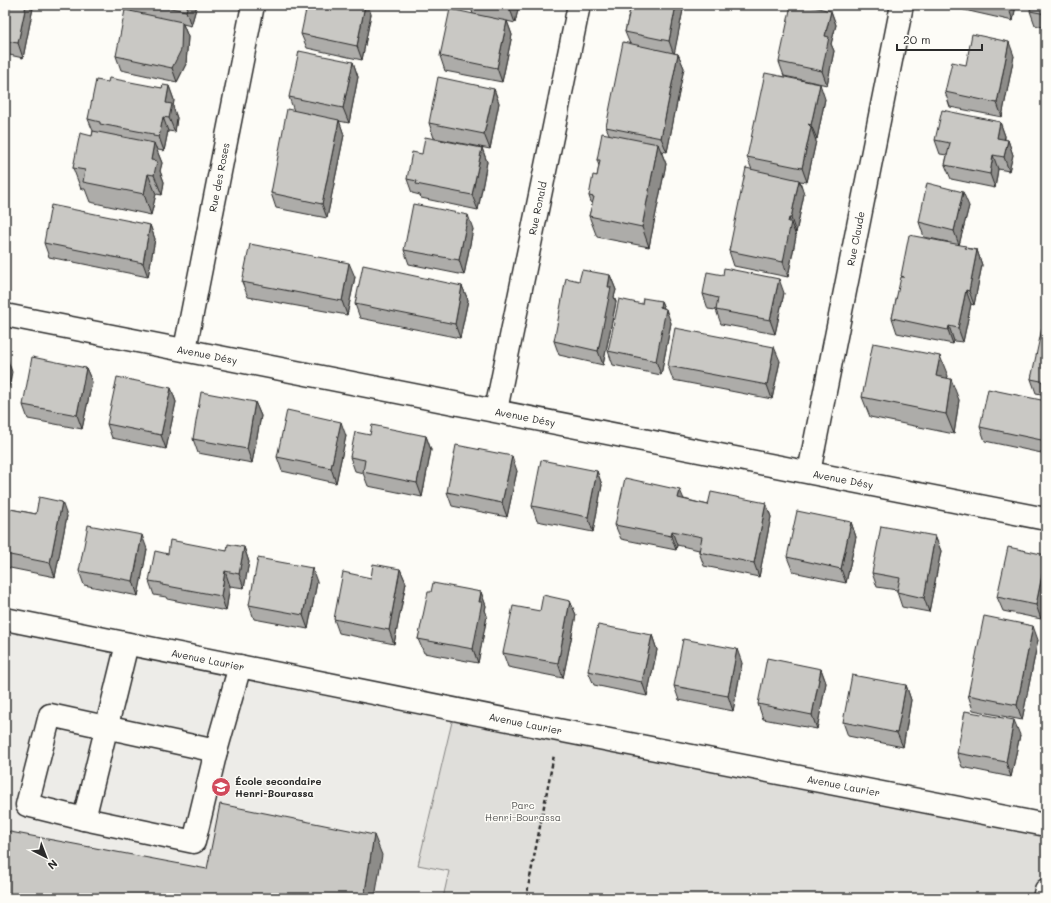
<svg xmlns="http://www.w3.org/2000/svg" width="1051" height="903" font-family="Mali,sans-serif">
<rect width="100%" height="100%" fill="#fdfcf7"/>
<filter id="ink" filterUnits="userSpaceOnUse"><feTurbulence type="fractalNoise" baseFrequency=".025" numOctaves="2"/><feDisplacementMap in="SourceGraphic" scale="8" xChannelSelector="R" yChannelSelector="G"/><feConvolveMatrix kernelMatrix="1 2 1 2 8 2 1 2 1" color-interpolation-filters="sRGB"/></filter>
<g filter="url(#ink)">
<path fill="#edece8" d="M5 619 455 709 418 865 449 871 443 898H5Z"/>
<path fill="#dfdeda" stroke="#858482" d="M455 709 1046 825V888L1044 898H443L449 871 418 865Z"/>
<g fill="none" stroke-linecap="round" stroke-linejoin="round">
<g stroke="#2b2b2b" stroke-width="25">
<g id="minor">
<path id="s1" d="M5 315 1046 519"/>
<path id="s2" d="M185 349 253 5"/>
<path id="s3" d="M496 410 579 5"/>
<path id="s4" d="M809 472 902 5"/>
<path id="s5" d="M5 619 558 730 1046 825"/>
<path d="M127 644 84 819 194 842 216 751 240 666"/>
<path d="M84 819 27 805 50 715 216 751"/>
<path d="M1044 898 1046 890"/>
</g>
</g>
<path stroke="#2b2b2b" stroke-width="2.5" stroke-dasharray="4 3" stroke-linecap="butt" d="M526 898 554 755"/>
<use href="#minor" stroke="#fdfcf7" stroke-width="22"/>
</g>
<g fill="#adaca9" stroke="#2b2b2b">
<path d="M5 5 33 8 23 58 5 54Z"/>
<path d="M129 5H197L191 26 183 24 188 37 186 64 177 82 121 70 116 56 132 12Z"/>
<path d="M470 5H519L515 23 507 21 512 35 502 82 445 71 440 56 473 14Z"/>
<path d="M631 5H684L674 53 678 54 684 68 667 152 661 151 666 164 649 247 597 237 589 216 592 205 589 196 597 176 599 166 597 160 609 134 606 127 630 44 625 32Z"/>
<path d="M958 5H1016L1013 21 960 9Z"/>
<path d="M1046 5V28L1035 25 1030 11Z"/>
<path d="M831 11 836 25 831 44 834 51 827 85 784 76 779 62Z"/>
<path d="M371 14 362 60 307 48 301 34Z"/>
<path d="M1014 56 1002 117 950 107 945 92 966 65Z"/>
<path d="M353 62 358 77 349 123 339 121 344 135 327 218 276 208 271 193 294 111 289 97Z"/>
<path d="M108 82 162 88 169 86 174 100 173 107 177 118 175 132 168 131 164 151 158 150 157 148H156L162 163 160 171 164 182 162 195 156 194 151 215 90 202 85 189H81L73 168 92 136 93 131 88 119Z"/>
<path d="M494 89 499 103 490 149 434 138 429 123Z"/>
<path d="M825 99 817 139H815L816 141 807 182 800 181 804 194 796 233 794 232 796 236 788 277 734 266 729 251 752 170 747 157Z"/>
<path d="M1000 122 1005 136V140H1008L1013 155 1009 171 998 169 995 188 951 179 945 165 947 155 940 154 935 140Z"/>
<path d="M482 148 487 162 478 210 421 198 420 195 412 193 407 179 422 154Z"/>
<path d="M969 206 959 245 966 248 977 250 982 265 974 305 971 304 963 342 954 341 953 344 897 333 892 318 902 277 901 276 948 242 924 237 919 222Z"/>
<path d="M150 225 155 239 148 277 49 257 44 243Z"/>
<path d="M473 229 464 275 409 264 404 250Z"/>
<path d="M610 275 616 290 614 297 616 302 603 365 559 355 554 341 579 281Z"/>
<path d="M723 275 784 293 775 334 721 324 716 310 708 309 703 294Z"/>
<path d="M355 277 347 315 248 297 242 282Z"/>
<path d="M462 286 468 300 460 338 360 318 355 304Z"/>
<path d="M661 301 664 308 671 323 661 375 613 365 608 351 642 304Z"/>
<path d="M1046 329V395L1036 393 1031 379Z"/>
<path d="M780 361 772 399 673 380 668 366Z"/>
<path d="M86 368 92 382 82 429 28 419 23 405Z"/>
<path d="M948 376 947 378 959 400 954 434 870 417 862 397Z"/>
<path d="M171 388 176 402 166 449 112 438 107 424Z"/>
<path d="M1046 401V454L985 441 980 427Z"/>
<path d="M255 402 261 416 252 463 198 453 193 439Z"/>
<path d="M370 435 426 436 431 450 422 497 368 486 363 473 355 471 350 457Z"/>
<path d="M346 436 336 483 282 471 277 457Z"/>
<path d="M517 471 507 517 452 506 447 492Z"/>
<path d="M597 471 602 485 593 532 537 521 532 506Z"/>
<path d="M684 499 708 505 766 503 771 517 759 577 704 566 699 552V550L677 545 676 550 621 539 615 525Z"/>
<path d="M5 508 36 514 67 516 55 577 5 567Z"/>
<path d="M851 522 856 537 846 583 793 572 787 557Z"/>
<path d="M935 536 941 551 929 612 902 607 897 592V590L877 587 872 573Z"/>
<path d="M244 547 249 562 244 588 230 586 226 611 167 599 166 597 154 595 149 581 168 554 227 551Z"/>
<path d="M147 549 138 596 84 585 79 571Z"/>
<path d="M1046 555V595L1041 619 1003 611 997 597Z"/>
<path d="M400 569 406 583 394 644 339 633 334 619 371 578Z"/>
<path d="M317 582 308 629 254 619 249 605Z"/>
<path d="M431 592H481L486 606 485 610 487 616 478 663 424 653 418 639Z"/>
<path d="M570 601 576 615 563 678 508 667 503 653 540 611Z"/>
<path d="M652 635 657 650 647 696 594 685 588 671Z"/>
<path d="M1038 640 1022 720 973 710 968 695Z"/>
<path d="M742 663 733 711 679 700 674 686Z"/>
<path d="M821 669 826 683 817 729 763 719 758 704Z"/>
<path d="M906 685 911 700 903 747 848 736 843 722Z"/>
<path d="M1020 735 1011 777 962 767 957 753Z"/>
</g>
<g fill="#8d8c89" stroke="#2b2b2b">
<path d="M26 5H32L33 8 23 58 18 43Z"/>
<path d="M188 5H197L191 26 186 11Z"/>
<path d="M365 5H368L371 14 362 60 357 46Z"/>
<path d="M511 5H519L515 23 510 9Z"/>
<path d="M676 5H684L674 55 669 41Z"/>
<path d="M1008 5H1016L1013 21 1008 6Z"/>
<path d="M831 11 836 25 831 44 834 51 827 85 822 71 825 36Z"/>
<path d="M507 21 512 35 502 82 497 68Z"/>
<path d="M182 22 188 37 186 64 177 82 172 68Z"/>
<path d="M1009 42 1014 56 1002 117 997 103Z"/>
<path d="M678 54 684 68 667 152 661 138Z"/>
<path d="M5 60 8 67 7 72 5 67Z"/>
<path d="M353 62 358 77 349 123 343 108Z"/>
<path d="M820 84 825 99 817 139 811 125Z"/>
<path d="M169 86 174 100 173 107 177 118 175 132 169 118 166 103Z"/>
<path d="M494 89 499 103 490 149 484 134Z"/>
<path d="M163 117 168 131 164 151 159 137Z"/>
<path d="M339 120 344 135 327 218 322 204Z"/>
<path d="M1000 122 1005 136 1002 152 997 138Z"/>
<path d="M811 127 816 141 807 182 802 168Z"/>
<path d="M1008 140 1013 155 1009 171 1004 157Z"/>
<path d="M154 143 162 163 160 171 164 182 162 195 154 175 151 160Z"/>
<path d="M658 144 666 164 649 247 642 227Z"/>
<path d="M482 148 487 162 478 210 472 195Z"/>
<path d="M993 155 998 169 995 188 990 174Z"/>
<path d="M148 174 156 194 151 215 144 194Z"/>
<path d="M799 180 804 194 796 233 791 218Z"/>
<path d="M963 192 969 206 959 245 954 231Z"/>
<path d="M468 215 473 229 464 275 459 260Z"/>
<path d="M789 218 796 236 788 277 783 262Z"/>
<path d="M150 225 155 239 148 277 143 263Z"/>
<path d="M977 250 982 265 974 305 969 291Z"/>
<path d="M349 263 355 277 347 315 342 301Z"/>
<path d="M610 275 616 290 614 297 616 302 603 365 598 351Z"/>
<path d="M779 279 784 293 775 334 770 320Z"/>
<path d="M462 286 468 300 460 338 455 324Z"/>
<path d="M966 290 971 304 963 342 958 328Z"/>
<path d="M661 301 666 313V309L671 323 661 375 656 361 660 307Z"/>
<path d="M949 326 954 341 953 344 948 330Z"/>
<path d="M774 347 780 361 772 399 767 385Z"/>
<path d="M940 356 948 376 943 397 936 376Z"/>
<path d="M7 358 12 372 5 407V368Z"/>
<path d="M86 368 92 382 82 429 77 415Z"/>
<path d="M951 379 959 400 954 434 946 414Z"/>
<path d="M171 388 176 402 166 449 161 435Z"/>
<path d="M255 402 261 416 252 463 247 449Z"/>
<path d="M341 422 346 436 336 483 331 468Z"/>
<path d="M426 436 431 450 422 497 417 483Z"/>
<path d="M512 456 517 471 507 517 502 503Z"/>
<path d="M597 471 602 485 593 532 588 517Z"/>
<path d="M680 490 686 504 678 498Z"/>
<path d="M62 502 67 516 55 577 50 563Z"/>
<path d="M766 503 771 517 759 577 754 563Z"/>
<path d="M851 522 856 537 846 583 841 569Z"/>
<path d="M672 531 677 545 676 550 671 536Z"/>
<path d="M142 535 147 549 138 596 133 581Z"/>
<path d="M935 536 941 551 929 612 924 598Z"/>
<path d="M244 547 249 562 244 588 239 574Z"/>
<path d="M1046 556V595L1041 619 1036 605Z"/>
<path d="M312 568 317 582 308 629 303 615Z"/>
<path d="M400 569 406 583 394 644 389 630Z"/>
<path d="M225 571 230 586 226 611 221 596Z"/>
<path d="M481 592 486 606 485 610 487 616 478 663 473 649Z"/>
<path d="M570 601 576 615 563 678 558 663Z"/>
<path d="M1033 626 1038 640 1022 720 1017 705Z"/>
<path d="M652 635 657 650 647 696 642 682Z"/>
<path d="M737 649 742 663 733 711 728 696Z"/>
<path d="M821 669 826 683 817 729 812 715Z"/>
<path d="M906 685 911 700 903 747 897 733Z"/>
<path d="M1014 720 1020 735 1011 777 1006 762Z"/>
<path d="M374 835 382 855 375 898H364Z"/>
</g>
<g fill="#c9c8c4" stroke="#2b2b2b">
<path d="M5 5H26L18 43 5 41Z"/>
<path d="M155 5H188L186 11Z"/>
<path d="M307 5H365L357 46 301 34Z"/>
<path d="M491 5H511L510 9Z"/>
<path d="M631 5H676L669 41 625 32Z"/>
<path d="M791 5H805L831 11 825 36 829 37 822 71 779 62Z"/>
<path d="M1001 5H1008V6Z"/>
<path d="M1031 5H1046V14L1030 11Z"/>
<path d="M450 9 507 21 497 68 440 56Z"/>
<path d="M125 10 182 22 181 50 172 68 116 56Z"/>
<path d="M972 34 1009 42 997 103 945 92 952 62 966 65Z"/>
<path d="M623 42 678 54 661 138 606 127Z"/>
<path d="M299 51 353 62 343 108 289 97Z"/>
<path d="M765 73 820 84 811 125 808 124 811 127 802 168 747 157Z"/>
<path d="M438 77 494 89 484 134 429 123Z"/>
<path d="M109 78 162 88 163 85 169 86 166 103 172 104 169 118 163 117 159 137 153 136V134L100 124V122L88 119 96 80 108 82Z"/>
<path d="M287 109 339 120 322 204 271 193Z"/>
<path d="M942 110 1000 122 997 138 1008 140 1004 157 993 155 990 174 945 165 950 143 935 140Z"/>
<path d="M93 131 154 143 151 160 157 161 154 175 148 174 144 194 83 182 85 170 73 168 80 133 92 136Z"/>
<path d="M602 133 658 144 642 227 589 216 594 197 589 196 593 175 597 176 600 160H597Z"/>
<path d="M425 137 482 148 472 195 416 184 417 181 407 179 412 152 422 154Z"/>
<path d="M746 168 799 180 791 218H789L788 222H791L783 262 729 251Z"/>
<path d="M927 183 963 192 954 231 919 222Z"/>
<path d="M413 204 468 215 459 260 404 250Z"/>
<path d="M51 205 150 225 143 263 44 243Z"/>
<path d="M909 235 966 246 965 248 977 250 969 291 966 290 958 328 949 326 948 330 892 318 901 277H904L901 276Z"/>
<path d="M250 244 349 263 342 301 242 282Z"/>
<path d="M363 265 462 286 455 324 355 304Z"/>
<path d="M724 268 779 279 770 320 716 310 718 298 703 294 707 272 723 275Z"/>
<path d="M582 270 610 275 608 287H611L598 351 554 341 566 278 579 281Z"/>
<path d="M643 298 661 301 660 307 666 309 656 361 608 351 619 299 642 304Z"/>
<path d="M1046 306V315H1044Z"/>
<path d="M675 328 774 347 767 385 668 366Z"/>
<path d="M1042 328 1046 329V382L1031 379Z"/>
<path d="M873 343 940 356 936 376 951 379 946 414 862 397Z"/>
<path d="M32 357 86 368 77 415 23 405Z"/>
<path d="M5 358H7L5 368Z"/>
<path d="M117 377 171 388 161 435 107 424Z"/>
<path d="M988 389 1046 401V441L980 427Z"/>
<path d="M201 392 255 402 247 449 193 439Z"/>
<path d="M287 410 341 422 331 468 277 457Z"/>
<path d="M372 425 426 436 417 483 363 472 365 460 350 457 355 432 370 435Z"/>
<path d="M456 445 512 456 502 503 447 492Z"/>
<path d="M541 460 597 471 588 517 532 506Z"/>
<path d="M625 478 680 490 678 498 708 505 711 492 766 503 754 563 699 552 702 537 672 531 671 536 615 525Z"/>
<path d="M39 497 62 502 50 563 5 554V508L36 514Z"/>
<path d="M797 511 851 522 841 569 787 557Z"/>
<path d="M88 525 142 535 133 581 79 571Z"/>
<path d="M881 526 935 536 924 598 897 592 900 578 872 573Z"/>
<path d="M170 540 227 551 228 544 244 547 239 574 225 571 221 596 162 585V583L149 581 155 551 168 554Z"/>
<path d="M1008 547 1046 555 1036 605 997 597Z"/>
<path d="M258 558 312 568 303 615 249 605Z"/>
<path d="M373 564 400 569 389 630 334 619 343 572 371 578Z"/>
<path d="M433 583 481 592 479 602H482L473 649 418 639 428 592H431Z"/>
<path d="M543 595 570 601 558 663 503 653 513 606 540 611Z"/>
<path d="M984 616 1033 626 1017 705 968 695Z"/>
<path d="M598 625 652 635 642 682 588 671Z"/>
<path d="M683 639 737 649 728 696 674 686Z"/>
<path d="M767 658 821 669 812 715 758 704Z"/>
<path d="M852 675 906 685 897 733 843 722Z"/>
<path d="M965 711 1014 720 1006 762 957 753Z"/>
<path d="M220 804 374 835 364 898H365H5V831L207 869Z"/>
</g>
</g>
<defs>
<g id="school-disc" transform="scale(1)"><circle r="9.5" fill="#d1495b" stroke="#fdfcf7"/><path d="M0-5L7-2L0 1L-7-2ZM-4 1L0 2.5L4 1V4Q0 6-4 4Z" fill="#fff"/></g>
</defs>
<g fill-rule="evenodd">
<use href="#school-disc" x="221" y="787"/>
</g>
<g text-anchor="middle" stroke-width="3" stroke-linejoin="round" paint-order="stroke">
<g font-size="10" fill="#2b2b2b" stroke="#fdfcf7">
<text dy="4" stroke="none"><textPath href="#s2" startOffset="175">Rue des Roses</textPath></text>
<text dy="4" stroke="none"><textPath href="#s3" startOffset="206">Rue Ronald</textPath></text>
<text dy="4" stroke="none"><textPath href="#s4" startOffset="238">Rue Claude</textPath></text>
<text dy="4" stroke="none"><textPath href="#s1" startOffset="206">Avenue Désy</textPath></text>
<text dy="4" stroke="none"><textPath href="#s1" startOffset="530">Avenue Désy</textPath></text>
<text dy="4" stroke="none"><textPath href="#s1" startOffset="854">Avenue Désy</textPath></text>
<text dy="4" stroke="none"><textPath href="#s5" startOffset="207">Avenue Laurier</textPath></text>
<text dy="4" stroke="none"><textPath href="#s5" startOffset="531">Avenue Laurier</textPath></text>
<text dy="4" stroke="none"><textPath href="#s5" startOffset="855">Avenue Laurier</textPath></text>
</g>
<g font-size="10" font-weight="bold" fill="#2b2b2b" stroke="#fdfcf7" text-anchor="start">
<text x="235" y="785">École secondaire<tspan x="235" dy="12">Henri-Bourassa</tspan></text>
</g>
<g font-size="10" fill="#585857" stroke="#fdfcf7">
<text x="523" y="809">Parc<tspan x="523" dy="12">Henri-Bourassa</tspan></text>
</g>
</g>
<rect width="1051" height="903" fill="none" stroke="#fdfcf7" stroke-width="20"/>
<rect x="10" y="10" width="1031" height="883" fill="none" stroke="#2b2b2b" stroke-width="1.5" filter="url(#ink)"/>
<g transform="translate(46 857) rotate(138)" stroke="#fdfcf7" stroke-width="3" paint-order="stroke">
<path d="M0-3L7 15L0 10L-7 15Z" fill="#2b2b2b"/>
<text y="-6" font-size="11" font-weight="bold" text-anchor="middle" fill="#2b2b2b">N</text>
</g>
<path d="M897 44v6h85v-6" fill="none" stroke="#2b2b2b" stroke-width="2"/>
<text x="903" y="44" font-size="12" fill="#2b2b2b" stroke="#fdfcf7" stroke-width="3" paint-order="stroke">20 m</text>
</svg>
